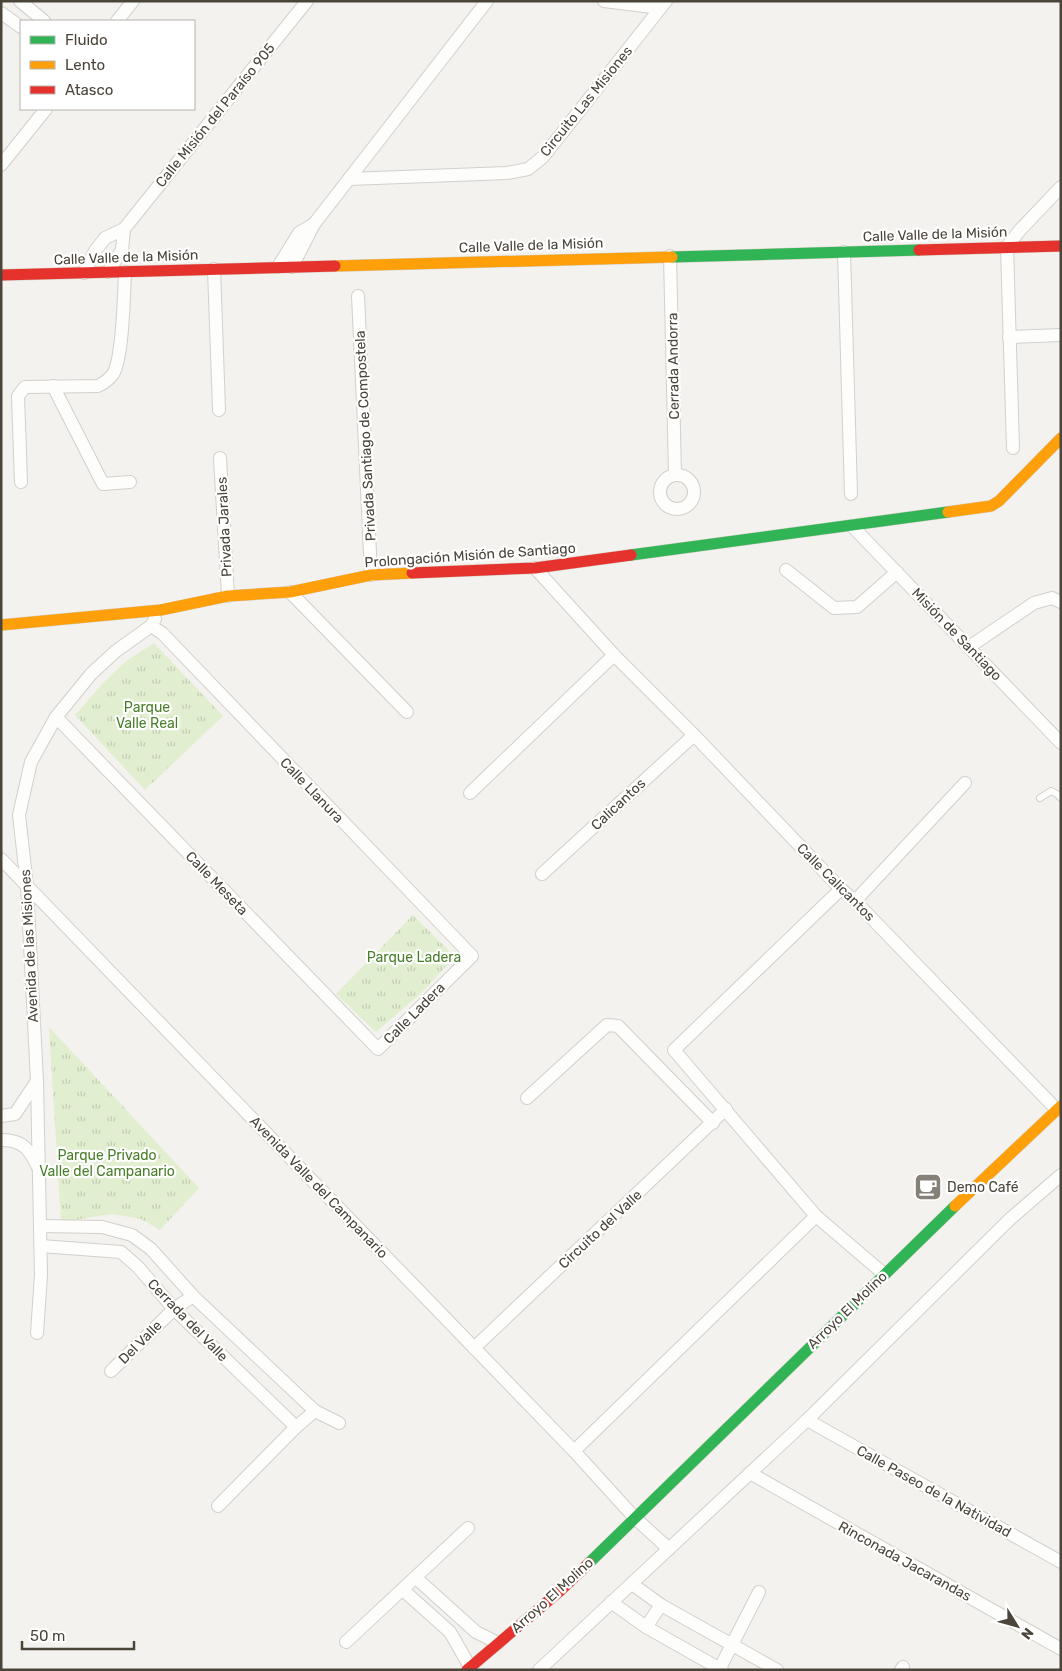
<svg xmlns="http://www.w3.org/2000/svg" width="1062" height="1671" font-family="Rubik,sans-serif">
<defs>
<pattern id="grass-tufts" width="24" height="20" patternUnits="userSpaceOnUse" patternTransform="scale(1.25)"><rect width="24" height="20" fill="#e1eecf"/><path d="M3 7l-1-3M5 7V3M7 7l1-3M15 17l-1-3M17 17v-4M19 17l1-3" fill="none" stroke="#c3cdb2"/></pattern>
</defs>
<rect width="100%" height="100%" fill="#f4f2ee"/>
<g fill="url(#grass-tufts)">
<path d="M154 643 223 716 145 790 75 715 103 683 126 661Z"/>
<path d="M413 915 455 957 419 995 376 1032 336 994Z"/>
<path d="M49 1027 199 1188 160 1230 141 1219 112 1214 61 1222Z"/>
</g>
<g fill="none" stroke-linecap="round" stroke-linejoin="round">
<g stroke="#d2d0cb" stroke-width="8">
<path id="lane" d="M1040 798 1051 791 1057 794 1061 798"/>
</g>
<g stroke="#d2d0cb" stroke-width="14">
<g id="street">
<path d="M20 1 44 21"/>
<path d="M604 1 660 8"/>
<path d="M1 13 21 27"/>
<path d="M117 21 133 1"/>
<path d="M1 165 46 109"/>
<path d="M349 179 507 173 528 169 543 157 666 1"/>
<path d="M844 252 851 494"/>
<path d="M670 256 675 475"/>
<path d="M278 267 299 233 314 224"/>
<path d="M292 267 314 224 487 1"/>
<path d="M214 269 219 410"/>
<path d="M108 272 122 250 124 229"/>
<path d="M84 273 95 251 105 238 124 229 307 1"/>
<path d="M358 296 371 575"/>
<path d="M1009 337 1061 335"/>
<path d="M53 386 103 484 130 482"/>
<path d="M1013 448 1007 247 1020 230 1061 187"/>
<path d="M220 458 228 596"/>
<circle cx="677" cy="492" r="17"/>
<path d="M21 482 18 396 25 387 98 386C104 383 109 380 113 374 123 358 124 293 125 272"/>
<path d="M852 526 1061 743"/>
<path d="M535 568 614 655 694 735 841 889 855 901 1057 1110"/>
<path d="M786 570 834 608 857 607 897 572"/>
<path d="M290 592 407 712"/>
<path d="M969 647 1034 603 1052 598 1061 602"/>
<path d="M56 717 378 1049 472 956 162 633 151 626"/>
<path d="M470 793 614 655"/>
<path d="M1 859 574 1451 634 1517 669 1549"/>
<path d="M542 874 694 735"/>
<path d="M841 889 674 1050 816 1216 884 1274"/>
<path d="M855 901 965 783"/>
<path d="M527 1098 607 1025 618 1026 713 1123"/>
<path d="M1 1116 15 1114 37 1081"/>
<path d="M1 1140C23 1140 29 1149 38 1167"/>
<path d="M40 1226 102 1227 132 1235 151 1249 193 1296 315 1411 339 1423"/>
<path d="M41 1246 121 1252 138 1267 174 1309 296 1427"/>
<path d="M37 1333 41 1275 37 1081 27 886 19 815 31 762 56 717 91 674 116 651 151 626 155 619"/>
<path d="M474 1348 726 1109"/>
<path d="M111 1371 174 1309 193 1296"/>
<path d="M807 1420 1061 1562"/>
<path d="M574 1451 816 1216"/>
<path d="M750 1473 1061 1649"/>
<path d="M218 1506 296 1427 315 1411"/>
<path d="M416 1578 476 1632 498 1643"/>
<path d="M632 1584 661 1605 777 1670"/>
<path d="M403 1590 450 1632 470 1667"/>
<path d="M611 1602 646 1627 722 1670"/>
<path d="M646 1627 661 1605"/>
<path d="M346 1642 468 1528"/>
<path d="M539 1670 807 1420 1010 1219 1061 1175"/>
<path d="M719 1670 759 1592"/>
<path d="M901 1670 903 1667"/>
</g>
</g>
<g stroke="#d3cfc5" stroke-width="12">
<g id="fast">
<path d="M672 257 919 250"/>
<path d="M631 555 948 512"/>
<path d="M589 1563 955 1206"/>
</g>
</g>
<g stroke="#d3cfc5" stroke-width="12">
<g id="slow">
<path d="M335 266 672 257"/>
<path d="M948 512 991 506 999 501 1061 438"/>
<path d="M1 625 161 610 228 596 290 592 371 575 412 573"/>
<path d="M955 1206 1061 1106"/>
</g>
</g>
<g stroke="#d3cfc5" stroke-width="12">
<g id="jam">
<path d="M919 250 1061 246"/>
<path d="M1 275 335 266"/>
<path d="M412 573 535 568 631 555"/>
<path d="M467 1670 561 1590 589 1563"/>
</g>
</g>
<use href="#lane" stroke="#fdfdfc" stroke-width="6"/>
<use href="#street" stroke="#fdfdfc" stroke-width="12"/>
<use href="#fast" stroke="#30b455" stroke-width="11"/>
<use href="#slow" stroke="#ff9f0a" stroke-width="11"/>
<use href="#jam" stroke="#e5322d" stroke-width="11"/>
</g>
<defs>
<g id="cafe-square" transform="scale(1.4375)"><rect x="-9" y="-9" width="18" height="18" rx="4" fill="#868178" stroke="#fff"/><path d="M-5.5-4.5H6V0H3Q3 3.5 0 3.5H-2.5Q-5.5 3.5-5.5 0ZM3-3.2v2h1.7v-2ZM-6 4.5H4V6H-6Z" fill="#fff"/></g>
</defs>
<g fill-rule="evenodd">
<use href="#cafe-square" x="928" y="1187"/>
</g>
<g text-anchor="middle" stroke-width="4.5" stroke-linejoin="round" paint-order="stroke">
<g font-size="14" fill="#4b4439" stroke="#fff">
<text transform="translate(586 101) rotate(-51)" y="5">Circuito Las Misiones</text>
<text transform="translate(215 115) rotate(-51)" y="5">Calle Misión del Paraíso 905</text>
<text transform="translate(935 234) rotate(-2)" y="5">Calle Valle de la Misión</text>
<text transform="translate(531 245) rotate(-2)" y="5">Calle Valle de la Misión</text>
<text transform="translate(126 257) rotate(-2)" y="5">Calle Valle de la Misión</text>
<text transform="translate(673 366) rotate(-91)" y="5">Cerrada Andorra</text>
<text transform="translate(365 436) rotate(-93)" y="5">Privada Santiago de Compostela</text>
<text transform="translate(224 527) rotate(-93)" y="5">Privada Jarales</text>
<text transform="translate(470 555) rotate(-4)" y="5">Prolongación Misión de Santiago</text>
<text transform="translate(957 634) rotate(46)" y="5">Misión de Santiago</text>
<text transform="translate(312 790) rotate(46)" y="5">Calle Llanura</text>
<text transform="translate(618 804) rotate(-43)" y="5">Calicantos</text>
<text transform="translate(836 882) rotate(45)" y="5">Calle Calicantos</text>
<text transform="translate(217 883) rotate(46)" y="5">Calle Meseta</text>
<text transform="translate(29 946) rotate(-93)" y="5">Avenida de las Misiones</text>
<text transform="translate(414 1013) rotate(-45)" y="5">Calle Ladera</text>
<text transform="translate(319 1187) rotate(46)" y="5">Avenida Valle del Campanario</text>
<text transform="translate(600 1229) rotate(-43)" y="5">Circuito del Valle</text>
<text transform="translate(847 1310) rotate(-44)" y="5">Arroyo El Molino</text>
<text transform="translate(188 1320) rotate(46)" y="5">Cerrada del Valle</text>
<text transform="translate(140 1342) rotate(-45)" y="5">Del Valle</text>
<text transform="translate(934 1491) rotate(29)" y="5">Calle Paseo de la Natividad</text>
<text transform="translate(905 1561) rotate(29)" y="5">Rinconada Jacarandas</text>
<text transform="translate(552 1595) rotate(-42)" y="5">Arroyo El Molino</text>
</g>
<g font-size="14" fill="#4a7f2a" stroke="#fff">
<text x="147" y="712">Parque<tspan x="147" dy="16">Valle Real</tspan></text>
<text x="414" y="962">Parque Ladera</text>
<text x="107" y="1160">Parque Privado<tspan x="107" dy="16">Valle del Campanario</tspan></text>
</g>
<g font-size="14" fill="#4b4439" stroke="#fff" text-anchor="start">
<text x="947" y="1192">Demo Café</text>
</g>
</g>
<rect width="1062" height="1671" fill="none" stroke="#4b4439" stroke-width="5"/>
<rect x="20" y="20" width="175" height="90" fill="#ffffff" stroke="#b7b4b0"/>
<rect x="30" y="36" width="25" height="8" fill="#30b455" stroke="#b7b4b0"/>
<text x="65" y="45" font-size="15" fill="#4b4439">Fluido</text>
<rect x="30" y="61" width="25" height="8" fill="#ff9f0a" stroke="#b7b4b0"/>
<text x="65" y="70" font-size="15" fill="#4b4439">Lento</text>
<rect x="30" y="86" width="25" height="8" fill="#e5322d" stroke="#b7b4b0"/>
<text x="65" y="95" font-size="15" fill="#4b4439">Atasco</text>
<g transform="translate(1017 1626) rotate(127)" stroke="#ffffff" stroke-width="4" paint-order="stroke">
<path d="M0-4L9 19L0 12L-9 19Z" fill="#4b4439"/>
<text y="-8" font-size="14" font-weight="bold" text-anchor="middle" fill="#4b4439">N</text>
</g>
<path d="M22 1641v8h112v-8" fill="none" stroke="#4b4439" stroke-width="2.5"/>
<text x="30" y="1641" font-size="15" fill="#4b4439" stroke="#ffffff" stroke-width="4" paint-order="stroke">50 m</text>
</svg>
